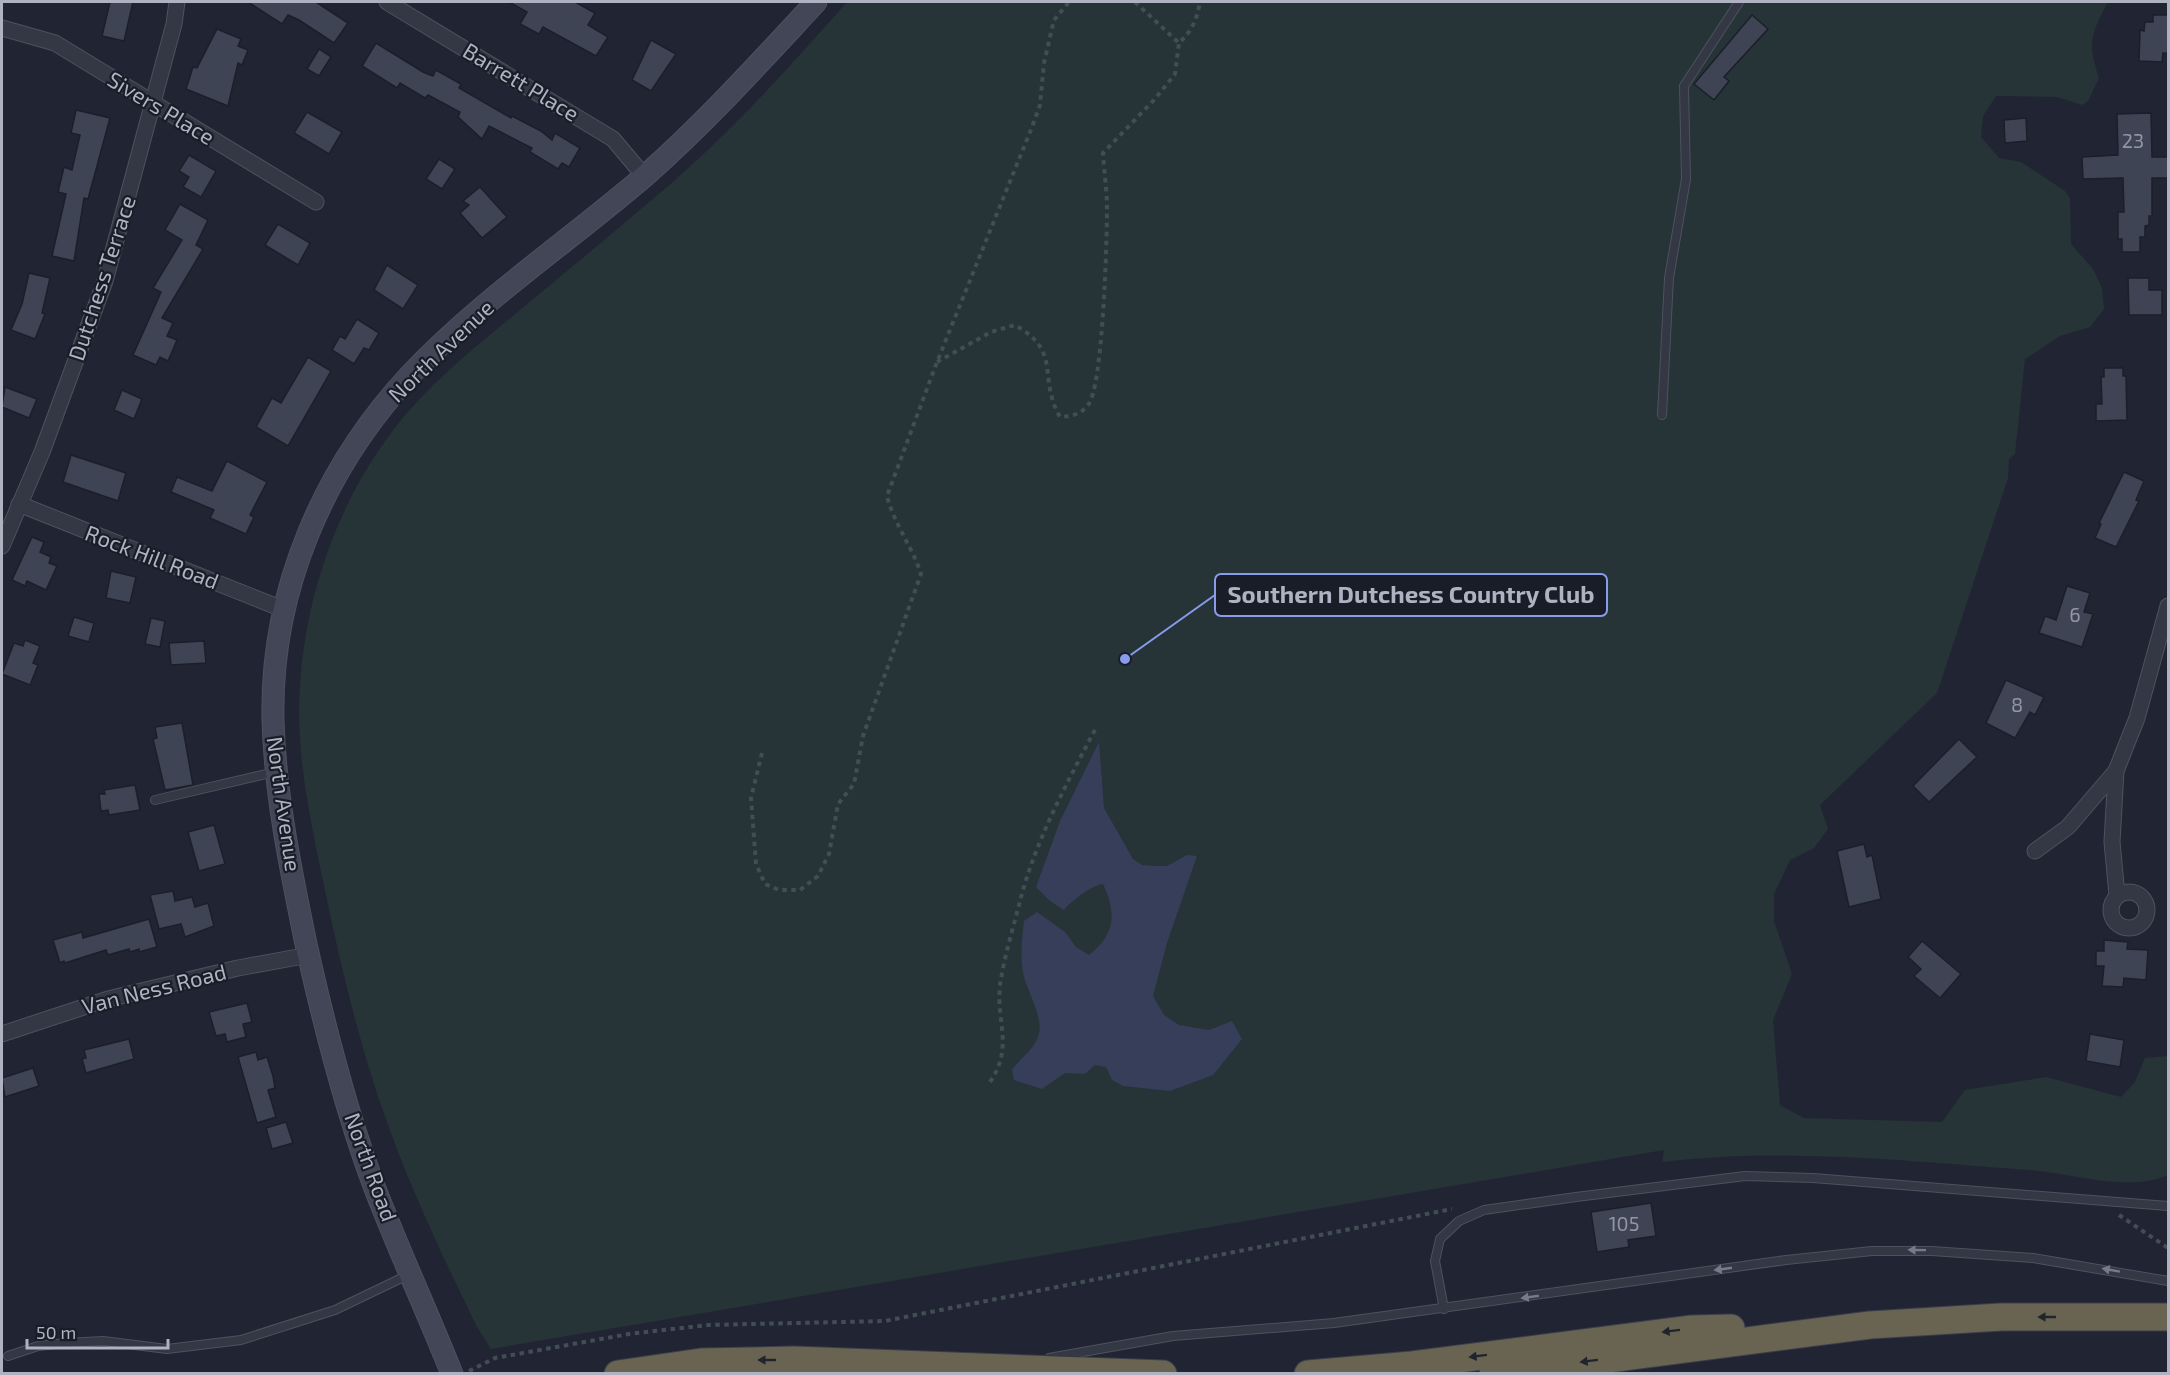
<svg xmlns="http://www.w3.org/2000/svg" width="2170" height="1375" font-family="'Exo 2',sans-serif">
<rect width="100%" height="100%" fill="#212533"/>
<path fill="#263337" d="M847 2H2108C2091 34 2087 43 2099 78L2088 101 2082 105 2058 97 1996 96 1983 116 1981 137 1999 158 2021 162 2065 191 2070 198 2071 244 2093 269 2102 288 2104 309 2090 327 2060 336 2025 359 2015 454 2009 459 2008 478 1937 693 1820 805 1828 829 1814 848 1790 860 1774 894V921L1792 974 1773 1020 1780 1105 1804 1118 1942 1122 1965 1090 2046 1077 2121 1097 2135 1082 2145 1058 2168 1056V1175C2126 1193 2074 1173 2030 1170 1908 1161 1783 1147 1662 1162L1664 1150 491 1349 477 1327C445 1261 413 1194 388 1125 359 1045 340 963 323 881 310 818 295 749 300 685 306 594 338 502 394 429 428 385 472 350 514 315 561 276 607 238 654 198 725 139 786 71 847 2Z"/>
<path fill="#363e59" d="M1099 742 1104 808 1133 859 1142 865 1156 866H1167L1187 855 1197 856 1167 943 1153 996 1164 1015 1179 1025 1209 1030 1232 1021 1242 1039 1213 1075 1170 1091 1123 1086 1112 1080 1106 1067 1095 1065 1085 1074 1065 1073 1042 1089 1014 1080 1012 1070C1020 1058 1033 1051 1038 1037 1045 1018 1027 992 1023 973 1020 956 1022 939 1024 921L1037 912 1065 932 1076 947 1089 955C1115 935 1117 914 1103 884 1090 886 1073 900 1064 910L1050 901 1036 887 1060 821Z"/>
<g fill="#3f4454" stroke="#1b1f2a" stroke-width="1.5">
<path d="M110 2H133L124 41 102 36Z"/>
<path d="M248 2H316L348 23 334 43 299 20 288 15 282 24Z"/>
<path d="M509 2H575L595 13 588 25 608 37 596 56 543 27 539 34 520 24 527 12Z"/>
<path d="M1752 15 1768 29 1724 77 1729 81 1714 100 1694 84Z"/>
<path d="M2153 15H2169V53H2163L2162 62 2139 61 2140 30 2144 31 2145 22H2153Z"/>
<path d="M217 29 241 39 238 46 248 50 242 65 238 63 228 106 186 89 193 67 197 68Z"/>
<path d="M651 40 676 54 651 91 632 80Z"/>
<path d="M376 43 423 72 433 76 436 70 461 84 459 88 511 118 512 116 541 131 552 140 555 133 580 148 569 167 562 163 558 169 530 152 532 148 489 126 482 139 458 117 460 112 428 95 425 98 400 83 397 88 362 66Z"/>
<path d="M319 49 331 57 319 76 307 69Z"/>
<path d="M76 110 110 118 88 199 84 198 74 261 52 256 66 194 58 192 64 167 72 170 80 135 71 133Z"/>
<path d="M307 112 342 132 329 154 294 133Z"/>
<path d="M2151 113 2152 157H2169V178H2152V216H2149V225L2145 226V237H2140V252H2122V239H2118V212H2124L2123 178 2083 179 2082 157 2118 155 2117 114Z"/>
<path d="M2026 118 2027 141 2005 143 2004 120Z"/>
<path d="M189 155 216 171 201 197 183 187 189 177 179 171Z"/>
<path d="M439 159 455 169 442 189 426 179Z"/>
<path d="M480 187 507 217 482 238 460 213 469 205 463 201Z"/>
<path d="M180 204 208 220 196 245 203 249 162 318 173 323 167 336 177 340 168 361 160 357 156 365 133 355 161 292 153 288 182 240 165 230Z"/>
<path d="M278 224 310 243 298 265 265 245Z"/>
<path d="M387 265 418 285 403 309 374 290Z"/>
<path d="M29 273 50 278 42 313 45 314 35 339 11 330 22 304Z"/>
<path d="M2128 278H2149V290H2162V315H2129Z"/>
<path d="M357 319 379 333 369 350 364 348 354 364 332 350 340 336 345 339Z"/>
<path d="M308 357 331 371 288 446 256 427 272 398 281 403Z"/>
<path d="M2104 368H2123V376H2126L2127 420 2096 421V404H2102L2101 377H2104Z"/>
<path d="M5 387 37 399 29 418 2 407Z"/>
<path d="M122 390 142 399 134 419 114 410Z"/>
<path d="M71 455 126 473 118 501 63 482Z"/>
<path d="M227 461 267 482 250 515 254 517 246 534 210 518 214 510 171 492 177 477 212 491Z"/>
<path d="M2124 472 2144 481 2136 500 2139 501 2116 547 2095 538 2101 524 2099 523Z"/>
<path d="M32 537 44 542 40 552 51 557 49 563 57 566 46 590 27 581 25 586 12 580Z"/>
<path d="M111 571 136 577 130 603 106 598Z"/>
<path d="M2067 586 2090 593 2084 612 2093 614 2082 647 2039 633 2045 616 2056 620Z"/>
<path d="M74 617 94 623 89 642 68 636Z"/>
<path d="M151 618 165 621 160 647 145 644Z"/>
<path d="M25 640 40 646 33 663 38 665 30 685 2 674 14 643 23 646Z"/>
<path d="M204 641 206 663 171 665 169 643Z"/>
<path d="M2006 680 2044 697 2035 715 2030 712 2015 738 1986 723Z"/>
<path d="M182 723 193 785 165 790 153 739 157 738 155 727Z"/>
<path d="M1959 739 1977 757 1929 802 1913 786Z"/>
<path d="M135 785 140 810 109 815 108 810 101 811 99 794H105L104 790Z"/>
<path d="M214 825 225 864 199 871 188 832Z"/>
<path d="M1864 844 1867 857 1872 855 1881 899 1849 907 1837 851Z"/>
<path d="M173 891 175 901 192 897 195 907 208 903 214 926 185 937 181 924 159 929 150 895Z"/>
<path d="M149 919 157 947 139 952V949L130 952 129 949 108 955 106 950 65 963 64 961 60 963 53 940 82 932 83 938Z"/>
<path d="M2104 940 2128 942 2127 949 2148 950 2146 980 2124 978 2123 987 2102 986 2104 966H2096V951H2104Z"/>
<path d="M1922 941 1961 974 1940 998 1914 976 1921 969 1908 957Z"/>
<path d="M247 1003 252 1022 243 1024 246 1037 227 1042 225 1034 216 1036 209 1012Z"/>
<path d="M2090 1034 2124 1040 2120 1067 2086 1061Z"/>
<path d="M129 1039 134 1059 86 1073 82 1059 86 1058 84 1050Z"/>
<path d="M256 1052 258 1060 267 1057 273 1076 275 1088 268 1090 276 1117 257 1123 238 1057Z"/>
<path d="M33 1068 39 1086 5 1097 2 1078Z"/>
<path d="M286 1122 293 1143 272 1149 266 1128Z"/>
<path d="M1651 1203 1656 1236 1628 1240 1629 1247 1597 1252 1591 1212Z"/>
</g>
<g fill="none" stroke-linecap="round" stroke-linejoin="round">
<g stroke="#4e525f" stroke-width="10">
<g id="service">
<path d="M1662 415 1669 278 1686 179 1684 86 1739 2"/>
<path d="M155 800 275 772"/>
<path d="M1444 1309 1435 1261 1440 1239 1459 1221 1484 1210 1576 1197 1745 1176 1813 1178 2168 1206"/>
<path d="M8 1356 38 1346 66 1343 103 1341 167 1349 241 1340 335 1310 410 1274"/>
<path d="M1049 1358 1173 1336 1334 1323 1786 1260 1872 1251H1932L2033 1258 2168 1281"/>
</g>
</g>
<g stroke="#4e525f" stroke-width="17">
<g id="minor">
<path d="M387 2 613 139 644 176"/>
<path d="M2 28 55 43 316 202"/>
<path d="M19 504 285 610"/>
<path d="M2 546 42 452 105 281 174 24 177 2"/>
<path d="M2035 851 2068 827 2116 771"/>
<circle cx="2129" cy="910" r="18"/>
<path d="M2117 895 2112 842 2116 771 2137 718 2168 606"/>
<path d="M2 1034 108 999 238 968 309 955"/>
</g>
</g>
<g stroke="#4e525f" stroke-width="23">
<path id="secondary" d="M452 1374C427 1311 398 1249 374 1186 345 1108 324 1025 306 944 291 871 275 795 273 720 270 591 324 467 411 374 481 300 568 242 646 175 707 121 761 61 816 2"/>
</g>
<g stroke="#3b3f4b" stroke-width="29">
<g id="motorway">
<path d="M618 1374 701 1362 794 1360 1163 1374"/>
<path d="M1308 1374 1412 1365 1692 1329 1731 1328"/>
<path d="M1493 1374 1870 1325 2001 1317H2168"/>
</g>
</g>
<g stroke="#424e54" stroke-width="4" stroke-dasharray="4.5 4.5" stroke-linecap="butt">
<path d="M1135 2 1179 43C1192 31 1197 19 1200 2"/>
<path d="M937 362 991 332 1015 325C1063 352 1037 377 1060 417 1072 416 1080 415 1088 405 1103 388 1107 238 1107 209 1107 190 1104 172 1103 153L1154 100 1175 74 1179 43"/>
<path d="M762 753 751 798 756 864 765 884 779 890H800L818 876 829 854 838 804 854 784 863 736 921 574C912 546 894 524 887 496L937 362 1032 127 1040 105 1044 63 1054 20 1069 2"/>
<path d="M990 1082C1014 1047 996 1022 1000 985 1004 958 1013 928 1020 901 1036 839 1067 783 1097 726"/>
<path d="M2119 1215 2168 1248"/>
<path d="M469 1371 495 1358 629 1334 708 1325 885 1321 1452 1209"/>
</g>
<use href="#service" stroke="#343744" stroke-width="8"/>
<use href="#minor" stroke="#343744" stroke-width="15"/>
<use href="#secondary" stroke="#424656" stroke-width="21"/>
<use href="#motorway" stroke="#696452" stroke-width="27"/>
</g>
<defs><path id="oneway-solid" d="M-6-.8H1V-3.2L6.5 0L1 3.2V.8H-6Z" transform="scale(1.5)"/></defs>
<g fill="#777b89">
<use href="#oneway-solid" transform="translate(1917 1250) rotate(-179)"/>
<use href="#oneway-solid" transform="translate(1723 1269) rotate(172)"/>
<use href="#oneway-solid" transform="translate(2111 1270) rotate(-170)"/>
<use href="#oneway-solid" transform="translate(1530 1297) rotate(172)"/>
</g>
<g fill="#21242c">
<use href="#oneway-solid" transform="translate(2047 1317) rotate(180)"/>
<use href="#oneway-solid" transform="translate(1671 1331) rotate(173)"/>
<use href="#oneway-solid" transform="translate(1478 1356) rotate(173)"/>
<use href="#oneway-solid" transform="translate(767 1360) rotate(180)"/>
<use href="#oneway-solid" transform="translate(1589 1361) rotate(173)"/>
</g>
<g text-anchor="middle" stroke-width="4.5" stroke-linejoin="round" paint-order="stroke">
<g font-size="20" fill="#9296a6">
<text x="2133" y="148">23</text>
<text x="2075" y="622">6</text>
<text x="2017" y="712">8</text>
<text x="1624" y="1231">105</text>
</g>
<g font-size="22" fill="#aeb2c1" stroke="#191d28">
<text transform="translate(521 82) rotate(31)" y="8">Barrett Place</text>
<text transform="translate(161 108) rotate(31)" y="8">Sivers Place</text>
<text transform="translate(102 278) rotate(-72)" y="8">Dutchess Terrace</text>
<text transform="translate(441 351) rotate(-44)" y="8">North Avenue</text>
<text transform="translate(152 557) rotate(21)" y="8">Rock Hill Road</text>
<text transform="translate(284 804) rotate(82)" y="8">North Avenue</text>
<text transform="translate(154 989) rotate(-14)" y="8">Van Ness Road</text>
<text transform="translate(371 1167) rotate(70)" y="8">North Road</text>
</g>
</g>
<path fill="none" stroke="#889ceb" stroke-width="2" d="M1125 659L1215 595"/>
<circle fill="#889ceb" stroke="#191d28" stroke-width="2" cx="1125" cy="659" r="6"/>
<rect fill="#191d28" stroke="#889ceb" stroke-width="2" x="1215" y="574" width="392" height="42" rx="6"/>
<g font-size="24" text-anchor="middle" font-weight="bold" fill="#aeb2c1">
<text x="1411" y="603">Southern Dutchess Country Club</text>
</g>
<rect width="2170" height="1375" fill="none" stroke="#aeb2c1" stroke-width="6"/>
<path d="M27 1339v9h141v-9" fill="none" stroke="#aeb2c1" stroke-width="3"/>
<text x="36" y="1339" font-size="18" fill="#aeb2c1" stroke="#191d28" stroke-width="4.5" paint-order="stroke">50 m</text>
</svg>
